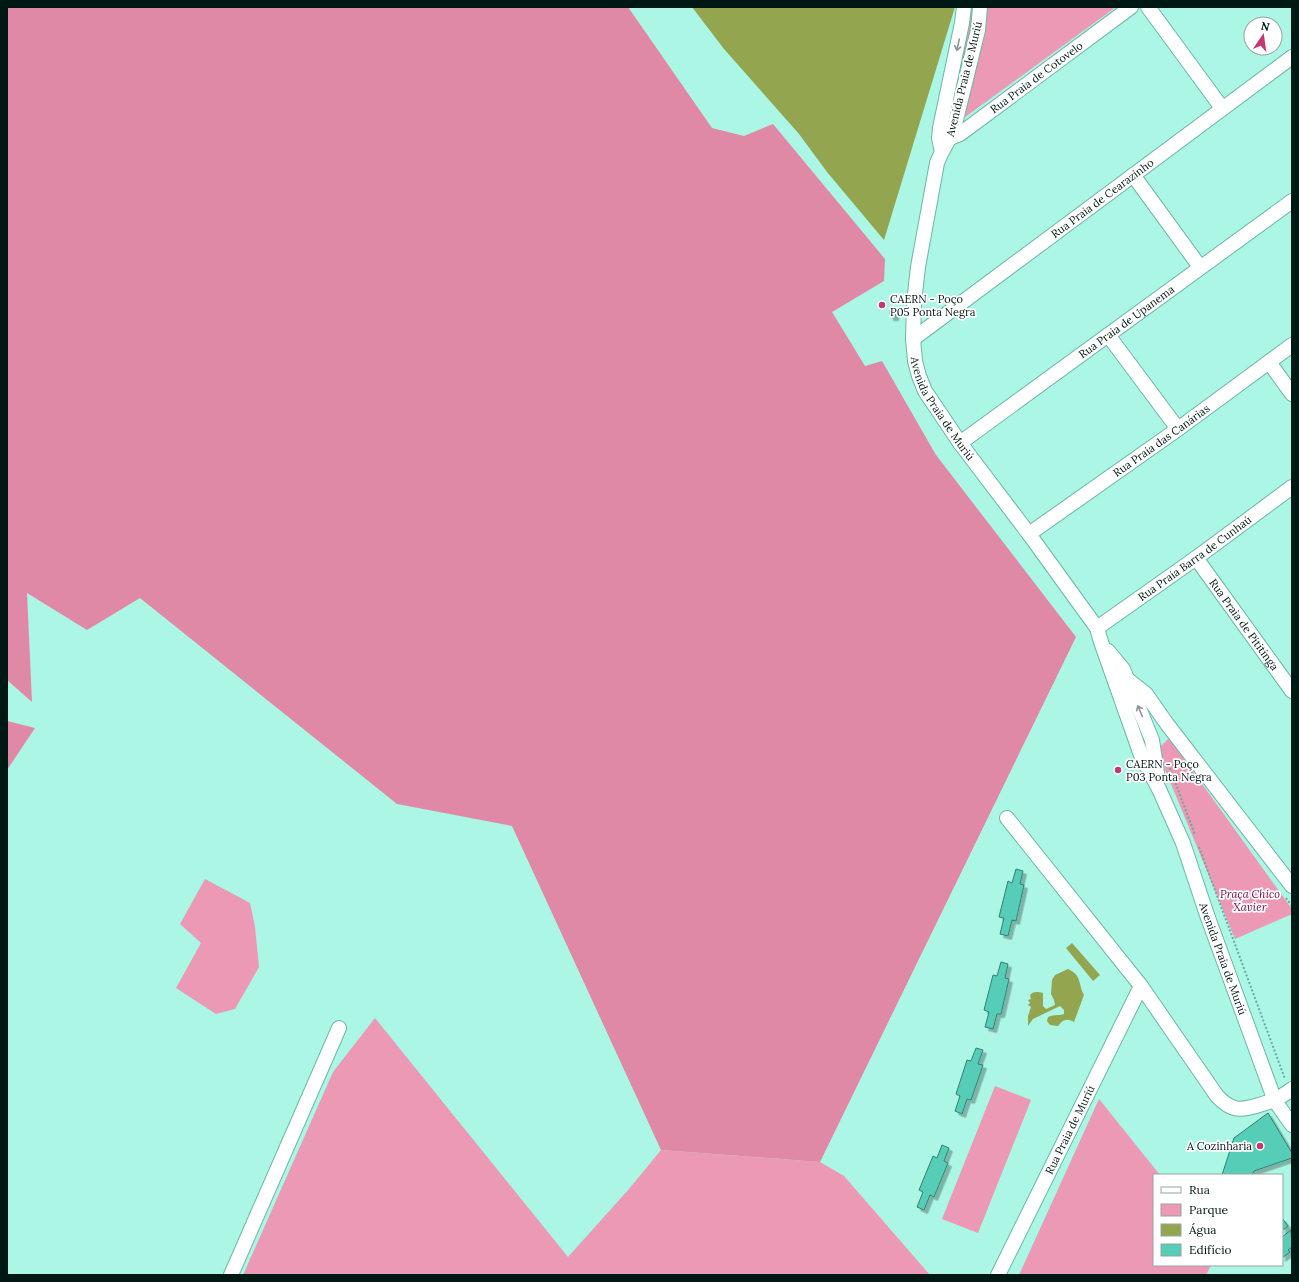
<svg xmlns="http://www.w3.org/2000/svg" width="1299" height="1282" font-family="Lora,serif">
<defs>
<filter id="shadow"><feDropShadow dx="3.5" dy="3.5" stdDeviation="0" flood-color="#0004"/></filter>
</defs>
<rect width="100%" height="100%" fill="#abf6e4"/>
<g fill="#eb99b4">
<path d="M968 7H977L948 125Z"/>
<path d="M985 7H1116L957 123Z"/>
<path d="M1169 738 1292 909V914L1235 939 1157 750Z"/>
<path d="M205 879 250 903 255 927 259 967 235 1009 216 1014 176 988 201 943 180 924Z"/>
<path d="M375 1018 568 1257 629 1189 661 1150 820 1162 844 1176 930 1275H243L333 1072Z"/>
<path d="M995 1086 1031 1100 978 1233 942 1219Z"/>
<path d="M1099 1099 1160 1175H1154V1265H1211L1206 1275H1019Z"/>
</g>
<g fill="#e089a6">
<path d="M7 7H628L712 128 744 136 773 124 885 259 884 281 832 312 865 366 882 361 936 455 1076 637 820 1162 661 1150 512 826 397 804 140 598 87 630 27 593 32 702 7 680Z"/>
<path d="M7 721 35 728 7 770Z"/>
</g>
<g fill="#94a550">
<path d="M692 7H955L884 240 827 172 799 134 724 49Z"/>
<path d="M1072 943 1100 975 1093 981 1066 948Z"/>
<path d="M1068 969C1082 975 1078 984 1084 995L1074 1022C1067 1018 1063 1019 1058 1026L1050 1025 1047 1021 1048 1017C1055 1014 1058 1016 1064 1014V1010L1060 1006 1033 1019 1028 1026V1016L1031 1007 1028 1005 1030 1003 1028 1000 1031 999 1030 995C1034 991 1037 992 1043 993V1006L1046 1009 1055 1005 1054 1000 1051 994 1052 980 1055 975Z"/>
</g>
<g fill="#56cdb6" stroke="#347f71" filter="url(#shadow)">
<path d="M890 309H896L895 317H890Z"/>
<path d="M1016 869 1023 871 1020 884 1024 885 1016 921 1012 920 1008 936 1000 934 1004 918 999 917 1008 881 1012 883Z"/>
<path d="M1001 962 1008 964 1005 978 1009 979 1001 1014H997L993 1029 985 1027 989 1012 984 1010 993 975 997 976Z"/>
<path d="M976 1048 983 1050 978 1064 983 1065 971 1100 967 1099 962 1114 955 1111 960 1096 956 1094 967 1060 971 1061Z"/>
<path d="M1268 1113 1292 1153V1158L1254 1171 1252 1175H1222L1234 1138Z"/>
<path d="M942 1145 949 1148 944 1161 948 1163 934 1197 930 1195 924 1210 917 1207 923 1192 919 1190 933 1156 937 1158Z"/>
<path d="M1282 1218 1288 1226 1282 1231Z"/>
<path d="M1291 1230 1292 1247 1288 1250 1290 1252 1282 1258V1237Z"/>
</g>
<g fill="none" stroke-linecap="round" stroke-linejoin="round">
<g stroke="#6cb6a6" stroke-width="16">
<g id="minor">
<path id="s1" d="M980 7 978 30 954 128C949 141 942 150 937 163L918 267 914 303 913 339 915 361 919 376 925 391 960 443 1029 534 1097 628 1101 642 1141 755 1159 789 1183 843 1207 915 1275 1101 1292 1125"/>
<path d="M1148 7 1222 108"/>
<path id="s2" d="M945 138H950L960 134 1131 7"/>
<path d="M941 148 939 138 940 128 962 23 964 7"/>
<path d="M1133 175 1200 267"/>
<path d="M1108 335 1178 429"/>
<path id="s3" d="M913 339 1292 57"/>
<path d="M1269 362 1292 394"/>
<path id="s4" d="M960 443 1292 201"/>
<path id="s5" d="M1029 534 1178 429 1292 345"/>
<path id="s6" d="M1196 558 1292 691"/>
<path id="s7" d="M1097 628 1196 558 1292 487"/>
<path d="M1108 651 1123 669 1152 740 1158 779"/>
<path d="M1127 679 1146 694 1167 724 1292 886"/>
<path d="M1007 818 1141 986 1217 1096C1231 1111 1240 1111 1259 1105 1273 1101 1280 1098 1292 1089"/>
<path d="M231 1275 339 1028"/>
<path id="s8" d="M998 1275 1141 986"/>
</g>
</g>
<g stroke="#6fa89a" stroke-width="2" stroke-dasharray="2 2" stroke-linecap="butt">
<path d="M1170 768 1195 835"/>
<path d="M1199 847 1285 1079"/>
<path d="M1286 898 1292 906"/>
</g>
<use href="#minor" stroke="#fff" stroke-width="14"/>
</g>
<defs><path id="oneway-shaft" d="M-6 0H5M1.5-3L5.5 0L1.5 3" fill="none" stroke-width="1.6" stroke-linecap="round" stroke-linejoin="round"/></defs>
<g stroke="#8c9795">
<use href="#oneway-shaft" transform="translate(958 45) rotate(102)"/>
<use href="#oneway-shaft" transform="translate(1140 711) rotate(-113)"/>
</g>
<g fill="#c13873" stroke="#fff" stroke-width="1.5">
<circle cx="882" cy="305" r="4"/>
<circle cx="1118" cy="770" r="4"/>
<circle cx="1260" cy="1146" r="4"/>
</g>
<g text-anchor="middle" stroke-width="3.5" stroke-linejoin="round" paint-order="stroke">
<g font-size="11" fill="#001813" stroke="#fff">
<text dy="4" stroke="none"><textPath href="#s2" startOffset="111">Rua Praia de Cotovelo</textPath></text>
<text transform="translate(964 79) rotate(-76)" y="4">Avenida Praia de Muriú</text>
<text dy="4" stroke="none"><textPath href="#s3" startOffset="236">Rua Praia de Cearazinho</textPath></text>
<text dy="4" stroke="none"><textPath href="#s4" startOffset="206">Rua Praia de Upanema</textPath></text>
<text dy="4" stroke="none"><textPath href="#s1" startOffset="418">Avenida Praia de Muriú</textPath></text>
<text dy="4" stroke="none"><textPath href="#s5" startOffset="162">Rua Praia das Canárias</textPath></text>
<text dy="4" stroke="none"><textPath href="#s7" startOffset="120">Rua Praia Barra de Cunhaú</textPath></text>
<text dy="4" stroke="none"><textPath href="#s6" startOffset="82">Rua Praia de Pititinga</textPath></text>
<text dy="4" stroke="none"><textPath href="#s1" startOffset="1042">Avenida Praia de Muriú</textPath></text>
<text dy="4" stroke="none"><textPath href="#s8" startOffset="162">Rua Praia de Muriú</textPath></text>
</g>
<g font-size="11" fill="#001813" stroke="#fff" text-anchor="start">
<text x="890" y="303">CAERN - Poço<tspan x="890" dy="13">P05 Ponta Negra</tspan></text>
<text x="1126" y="768">CAERN - Poço<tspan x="1126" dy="13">P03 Ponta Negra</tspan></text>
<text x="1252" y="1150" text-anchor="end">A Cozinharia</text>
</g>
<g font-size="11" font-style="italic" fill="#71053c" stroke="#fff">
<text x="1250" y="898">Praça Chico<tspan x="1250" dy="13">Xavier</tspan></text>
</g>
</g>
<rect width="1299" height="1282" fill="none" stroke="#001813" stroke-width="16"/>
<rect x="1153" y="1174" width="130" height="92" fill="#ffffff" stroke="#99a3a1"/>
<rect x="1161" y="1187" width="20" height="6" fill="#ffffff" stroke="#99a3a1"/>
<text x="1189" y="1194" font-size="12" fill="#001813">Rua</text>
<rect x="1161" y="1204" width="20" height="12" fill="#eb99b4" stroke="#99a3a1"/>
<text x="1189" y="1214" font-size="12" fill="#001813">Parque</text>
<rect x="1161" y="1224" width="20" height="12" fill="#94a550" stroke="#99a3a1"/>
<text x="1189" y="1234" font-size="12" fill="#001813">Água</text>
<rect x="1161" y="1244" width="20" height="12" fill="#56cdb6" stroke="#99a3a1"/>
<text x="1189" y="1254" font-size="12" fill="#001813">Edifício</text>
<g transform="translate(1263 36) rotate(13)"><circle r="19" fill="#ffffff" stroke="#99a3a1"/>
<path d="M0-3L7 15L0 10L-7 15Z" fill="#c13873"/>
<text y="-6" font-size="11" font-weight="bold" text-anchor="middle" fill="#001813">N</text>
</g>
</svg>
